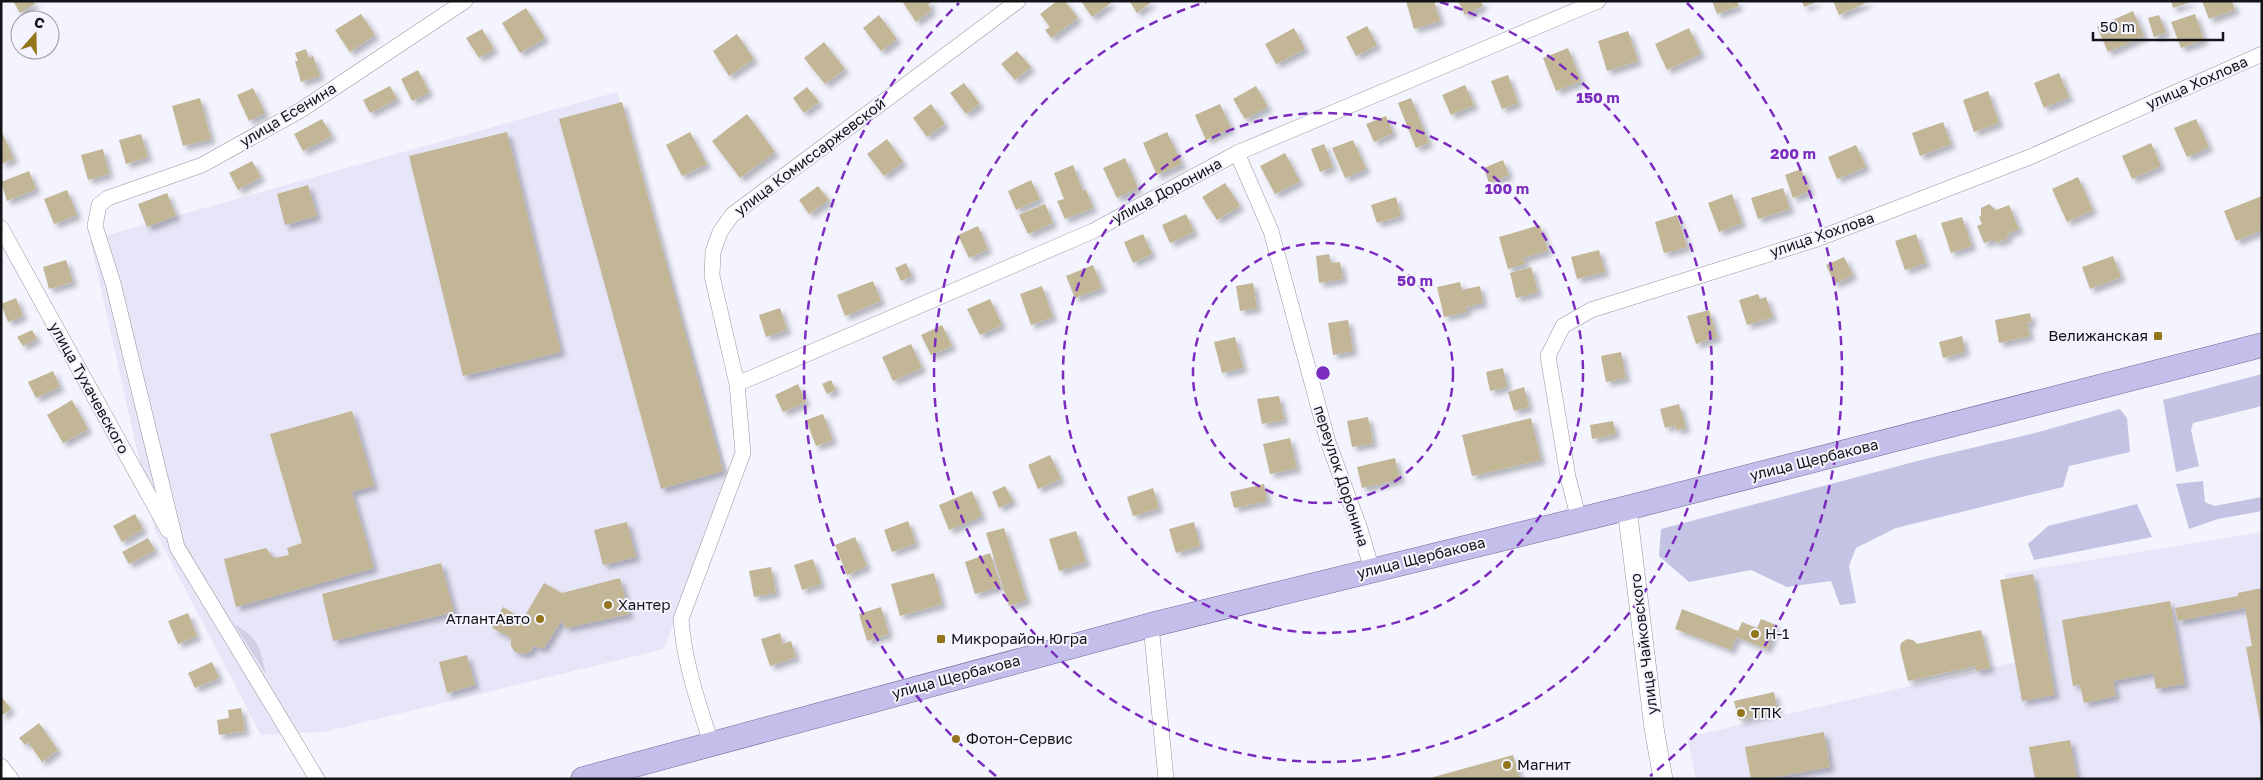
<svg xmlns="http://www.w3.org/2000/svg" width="2263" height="780" font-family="'Golos Text',sans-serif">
<defs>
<filter id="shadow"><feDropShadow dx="4.5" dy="4.5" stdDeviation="2.5" flood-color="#0004"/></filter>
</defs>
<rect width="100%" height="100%" fill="#f4f4fe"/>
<g fill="#e7e6f8">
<path d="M617 92 729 476 664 649 324 732 261 735 155 531 90 240Z"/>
<path d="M2262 532V779H1696L1687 737 2015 662 2005 574Z"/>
</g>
<path fill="#d0cee5" d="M234 624C260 640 259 645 266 674Z"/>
<g fill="#c5c3e3">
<path d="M2262 374V406L2193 423 2191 430 2199 466 2176 472 2163 400Z"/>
<path d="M2120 409 2127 418 2130 452 2069 466 2063 487 1896 528 1856 548 1849 566 1856 603 1840 605 1831 581 1787 587 1751 570 1689 582 1659 556 1661 529 1925 459 2035 433Z"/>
<path d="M2203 481 2205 502 2214 506 2262 497V511L2218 519 2189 529 2176 484Z"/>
<path d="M2137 504 2152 537 2034 560 2028 544 2048 526Z"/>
</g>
<g fill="#c2b696" filter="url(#shadow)">
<path d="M13 1H33L35 4 20 13Z"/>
<path d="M902 1H933L928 5 932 10 916 22Z"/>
<path d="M1057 1H1065L1078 18 1051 38 1045 30 1050 27 1040 14Z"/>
<path d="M1081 1H1110L1111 3 1092 17Z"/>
<path d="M1131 1H1153L1137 13 1130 2Z"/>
<path d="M1406 1H1434L1440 21 1414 29Z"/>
<path d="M1458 1H1481L1483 6 1465 15Z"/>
<path d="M1712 1H1737L1739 6 1717 14Z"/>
<path d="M1802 1H1819L1804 7Z"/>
<path d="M1833 1H1870L1839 15Z"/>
<path d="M2171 1H2191V2L2173 8Z"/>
<path d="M2202 1H2232L2235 10 2209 19Z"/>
<path d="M526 8 545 38 520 53 502 23Z"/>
<path d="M2133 11 2144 36 2108 52 2097 27Z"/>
<path d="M361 14 375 35 350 52 335 30Z"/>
<path d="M2195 14 2204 40 2181 48 2171 22Z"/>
<path d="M879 15 897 39 881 51 863 28Z"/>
<path d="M2159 15 2166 33 2154 37 2148 18Z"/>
<path d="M1367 26 1377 45 1356 56 1346 37Z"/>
<path d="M1294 28 1305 49 1276 64 1265 44Z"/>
<path d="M1689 28 1701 54 1667 70 1655 44Z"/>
<path d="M482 29 494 49 479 58 466 38Z"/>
<path d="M1628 31 1638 61 1607 71 1598 41Z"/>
<path d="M737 34 754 59 729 76 713 51Z"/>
<path d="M824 42 845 69 825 84 804 58Z"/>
<path d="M1568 48 1581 81 1556 91 1543 58Z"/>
<path d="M306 49 309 58 313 56 320 76 301 82 295 61H298L295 53Z"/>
<path d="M1017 51 1031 67 1015 80 1001 64Z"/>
<path d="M418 70 429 92 412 101 401 79Z"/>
<path d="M2059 73 2069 97 2044 108 2034 83Z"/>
<path d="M1508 75 1518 103 1502 109 1491 81Z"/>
<path d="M964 83 980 104 966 114 950 93Z"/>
<path d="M1465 85 1474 105 1451 115 1442 95Z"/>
<path d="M390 86 397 99 370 113 363 100Z"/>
<path d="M1256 86 1268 107 1245 119 1233 99Z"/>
<path d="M807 87 819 102 804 113 793 98Z"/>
<path d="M253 88 265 113 249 121 237 95Z"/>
<path d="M1988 91 1999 123 1974 132 1963 100Z"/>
<path d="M200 98 211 139 183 146 172 106Z"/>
<path d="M1411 98 1429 143 1416 148 1398 103Z"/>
<path d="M622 102 723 471 661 489 559 119Z"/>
<path d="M931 104 945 124 927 137 913 118Z"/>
<path d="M1220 104 1231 128 1206 140 1195 115Z"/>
<path d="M747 114 775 152 740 178 712 141Z"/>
<path d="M1386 116 1393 133 1374 142 1366 124Z"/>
<path d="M322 119 332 136 303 151 294 134Z"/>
<path d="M2196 119 2209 147 2187 157 2174 128Z"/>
<path d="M1943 122 1951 144 1920 156 1912 133Z"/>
<path d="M1 130 14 159 1 164Z"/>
<path d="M507 132 561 352 463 376 409 156Z"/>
<path d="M690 132 707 164 682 176 666 145Z"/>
<path d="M1167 132 1182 164 1157 175 1143 143Z"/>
<path d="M141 134 148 157 126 164 119 140Z"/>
<path d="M887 139 903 162 884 176 867 154Z"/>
<path d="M1353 140 1366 169 1345 178 1332 148Z"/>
<path d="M2151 143 2161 166 2132 179 2122 156Z"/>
<path d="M1324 144 1333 167 1320 172 1311 149Z"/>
<path d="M1856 145 1866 167 1837 179 1828 157Z"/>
<path d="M103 149 109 174 88 180 81 155Z"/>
<path d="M1285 153 1300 181 1275 194 1260 166Z"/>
<path d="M1125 158 1138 188 1117 198 1103 168Z"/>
<path d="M1503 160 1509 175 1489 183 1484 168Z"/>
<path d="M252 161 261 177 238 190 229 173Z"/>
<path d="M1073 165 1083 191 1086 190 1093 208 1065 219 1057 201 1064 199 1054 173Z"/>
<path d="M1801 169 1810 191 1793 198 1785 175Z"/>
<path d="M29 171 36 189 7 201 1 182Z"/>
<path d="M2078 177 2093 210 2067 222 2052 189Z"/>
<path d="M1031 180 1040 199 1016 210 1008 191Z"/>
<path d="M1225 183 1240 206 1217 220 1202 197Z"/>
<path d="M308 185 317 216 285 225 277 194Z"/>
<path d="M818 186 829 200 809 214 799 200Z"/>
<path d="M1783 188 1790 209 1758 219 1751 198Z"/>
<path d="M67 190 77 215 54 224 44 199Z"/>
<path d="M167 193 176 216 147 227 138 204Z"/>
<path d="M1732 194 1742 223 1719 232 1708 203Z"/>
<path d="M2262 196V230L2236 241 2224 211Z"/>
<path d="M1396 197 1401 216 1377 223 1371 205Z"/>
<path d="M1045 204 1053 223 1028 234 1019 215Z"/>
<path d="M1989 204 1996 210 2009 205 2019 229 2007 234 2008 238 1996 243 1994 239 1984 243 1977 226 1982 224 1979 217 1981 216V208Z"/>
<path d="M1186 214 1194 232 1170 243 1162 225Z"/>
<path d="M1677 215 1687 247 1664 253 1655 222Z"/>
<path d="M1962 217 1972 246 1951 253 1941 223Z"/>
<path d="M1540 225 1548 251 1523 258 1525 264 1508 269 1499 237Z"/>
<path d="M978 226 988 249 969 258 958 235Z"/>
<path d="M1143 234 1152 254 1133 263 1124 242Z"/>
<path d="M1916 234 1926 263 1905 270 1895 241Z"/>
<path d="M1599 250 1605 272 1577 279 1571 257Z"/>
<path d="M1329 254 1331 263 1340 262 1343 279 1319 283 1316 256Z"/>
<path d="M2113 256 2121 277 2090 289 2082 267Z"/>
<path d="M1844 257 1853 275 1835 284 1826 265Z"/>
<path d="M66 260 73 282 49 289 43 267Z"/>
<path d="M906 263 912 276 901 281 895 268Z"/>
<path d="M1093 265 1102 288 1075 298 1066 276Z"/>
<path d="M1531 267 1538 292 1516 298 1510 273Z"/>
<path d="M873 281 881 301 845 316 837 295Z"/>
<path d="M1460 282 1462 290 1480 286 1483 303 1466 307 1467 312 1444 317 1437 287Z"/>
<path d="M1253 283 1257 308 1240 311 1236 286Z"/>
<path d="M1042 286 1053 317 1031 325 1020 294Z"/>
<path d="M1758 294 1760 299 1766 297 1773 317 1747 325 1739 300Z"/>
<path d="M16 298 23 316 8 322 1 304Z"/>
<path d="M990 299 1002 325 980 335 967 309Z"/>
<path d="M780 308 787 330 766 337 759 315Z"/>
<path d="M1709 310 1717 337 1696 344 1687 316Z"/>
<path d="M2030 313 2032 322 2027 323 2030 336 1999 343 1995 320Z"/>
<path d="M1348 320 1353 351 1333 355 1328 323Z"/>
<path d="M942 325 952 346 931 355 921 335Z"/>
<path d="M32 330 37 339 23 346 17 337Z"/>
<path d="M1962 336 1965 352 1943 358 1939 342Z"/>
<path d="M1235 337 1243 368 1222 373 1214 342Z"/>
<path d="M911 344 922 368 893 381 882 357Z"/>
<path d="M1621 352 1626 378 1606 382 1601 356Z"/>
<path d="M1503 368 1507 387 1490 391 1486 372Z"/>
<path d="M53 371 60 387 36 398 28 382Z"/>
<path d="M831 380 836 390 827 394 822 384Z"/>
<path d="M798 384 806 402 783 412 775 395Z"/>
<path d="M1524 387 1529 407 1514 411 1508 392Z"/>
<path d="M1279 396 1284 420 1262 424 1257 399Z"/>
<path d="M72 400 88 429 63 443 47 415Z"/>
<path d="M1679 404 1686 428 1676 430 1675 425 1665 428 1660 409Z"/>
<path d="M352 411 374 486 352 492 374 568 236 607 224 559 266 548 274 558 289 555 287 548 302 543 270 434Z"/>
<path d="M823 414 833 440 816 446 806 420Z"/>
<path d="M1368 417 1373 443 1352 447 1347 421Z"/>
<path d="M1531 418 1541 460 1472 476 1462 435Z"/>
<path d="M1613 421 1616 434 1592 439 1590 425Z"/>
<path d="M1290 438 1297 468 1270 474 1263 444Z"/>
<path d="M1050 455 1061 479 1038 489 1028 465Z"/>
<path d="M1395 458 1400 479 1362 488 1357 467Z"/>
<path d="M1264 484 1267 501 1234 508 1230 492Z"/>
<path d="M1005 486 1013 501 999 508 992 492Z"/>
<path d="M1153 488 1159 508 1133 516 1127 497Z"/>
<path d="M972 491 982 516 949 530 939 505Z"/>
<path d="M135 514 143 529 122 542 113 526Z"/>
<path d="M908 521 916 543 892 552 884 530Z"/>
<path d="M627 522 636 557 603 565 594 530Z"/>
<path d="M1194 522 1200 546 1176 553 1169 529Z"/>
<path d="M1004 528 1027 600 1009 606 986 533Z"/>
<path d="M1076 531 1086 562 1059 571 1049 539Z"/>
<path d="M855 537 867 566 847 575 835 545Z"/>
<path d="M148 538 155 550 129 564 122 552Z"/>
<path d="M990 553 1001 586 975 594 965 562Z"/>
<path d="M813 559 821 584 802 590 794 565Z"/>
<path d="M441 563 454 612 333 641 322 594Z"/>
<path d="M771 567 776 593 754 597 749 571Z"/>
<path d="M934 573 942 604 900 616 891 584Z"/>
<path d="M2033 574 2055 695 2022 701 2000 580Z"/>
<path d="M620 578 629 614 566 628 561 621 544 648H539L534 645 531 651 524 654 515 652 511 646V638L492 628 503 607 523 619 544 583 562 593Z"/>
<path d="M2262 588V727H2261L2246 647 2252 646 2245 608 2178 621 2175 608 2238 596V593Z"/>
<path d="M2170 601 2185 684 2156 689 2153 673 2113 681 2116 696 2084 703 2080 685 2073 686 2062 620Z"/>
<path d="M881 607 889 634 867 641 859 614Z"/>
<path d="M1682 609 1738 631 1742 622 1757 628 1761 619 1776 625 1767 649 1736 637 1731 650 1675 629Z"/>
<path d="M188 613 197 636 178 644 168 621Z"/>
<path d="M1981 630 1990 668 1976 671 1975 666 1908 681 1900 648 1901 643 1907 639 1913 640 1917 644Z"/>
<path d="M780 633 783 644 791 641 796 657 770 666 761 639Z"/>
<path d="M467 655 475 685 447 693 439 662Z"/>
<path d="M212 662 219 678 195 688 188 673Z"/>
<path d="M1774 692 1778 711 1739 720 1734 701Z"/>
<path d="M1 696 11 709 1 716Z"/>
<path d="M241 708 245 731 219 735 217 720 229 718 228 710Z"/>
<path d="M39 723 58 750 42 762 28 742 25 745 19 738Z"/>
<path d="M1824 732 1830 767 1765 779H1751L1745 747Z"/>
<path d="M2070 740 2077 779H2035L2029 747Z"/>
<path d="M1513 755 1520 779H1430V778Z"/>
</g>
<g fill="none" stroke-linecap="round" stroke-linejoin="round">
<g stroke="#95959f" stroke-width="16">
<g id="minor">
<path d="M1237 153 1271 231 1328 442 1360 529 1372 570"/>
<path d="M1 228 168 530"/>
<path d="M737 384 1093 231 1237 153 1598 1"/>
<path d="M1579 520 1568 477 1548 356 1563 326 1591 310 1817 239 2030 157 2262 54"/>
<path d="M1151 625 1166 779"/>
<path d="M711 743C698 702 684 662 681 619L743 453 737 384 712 276 713 252 720 232 732 215 1018 1"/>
<path d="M1 766 11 779"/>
<path d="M317 779 177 547 113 283 95 226 99 205 108 198 202 165 301 110 465 1"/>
</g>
</g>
<g stroke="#95959f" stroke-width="20">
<path id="tertiary" d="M1627 508 1654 728 1663 779"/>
</g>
<g stroke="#6c6797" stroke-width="25">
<path id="primary" d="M583 779 1151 625 1627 508 2262 345"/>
</g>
<use href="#minor" stroke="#fff" stroke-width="15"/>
<use href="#tertiary" stroke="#fff" stroke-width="19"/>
<use href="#primary" stroke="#c4bfea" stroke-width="24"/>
</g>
<g fill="none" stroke="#7b2cbf" stroke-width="2.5" stroke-dasharray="9 6">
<circle cx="1323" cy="373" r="130"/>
<circle cx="1323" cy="373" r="260"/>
<path d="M1440 2A389 389 0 1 1 1206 2"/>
<path d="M996 776A519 519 0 0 1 959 3M1687 3A519 519 0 0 1 1650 776"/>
</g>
<g fill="#93751c" stroke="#f4f4fe" stroke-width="2">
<rect x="2153" y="331" width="10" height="10" rx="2.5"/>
<circle cx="608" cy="605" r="5"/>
<circle cx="540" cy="619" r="5"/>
<circle cx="1755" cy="634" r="5"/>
<rect x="936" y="634" width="10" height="10" rx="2.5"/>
<circle cx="1741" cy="713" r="5"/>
<circle cx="956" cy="739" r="5"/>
<circle cx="1507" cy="765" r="5"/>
</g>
<g text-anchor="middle" stroke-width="4" stroke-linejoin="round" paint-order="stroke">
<g font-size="15" fill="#141418" stroke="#f4f4fe">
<text transform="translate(2197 83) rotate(-24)" y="5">улица Хохлова</text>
<text transform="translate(288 115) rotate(-31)" y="5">улица Есенина</text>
<text transform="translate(810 157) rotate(-37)" y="5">улица Комиссаржевской</text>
<text transform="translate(1167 191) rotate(-28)" y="5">улица Доронина</text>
<text transform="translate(1822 235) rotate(-19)" y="5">улица Хохлова</text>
<text transform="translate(89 388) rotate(61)" y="5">улица Тухачевского</text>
<text transform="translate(1814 460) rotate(-14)" y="5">улица Щербакова</text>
<text transform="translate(1341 476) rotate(72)" y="5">переулок Доронина</text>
<text transform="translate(1421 558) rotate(-14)" y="5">улица Щербакова</text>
<text transform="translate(1644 644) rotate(-97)" y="5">улица Чайковского</text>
<text transform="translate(956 677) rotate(-15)" y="5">улица Щербакова</text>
</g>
<g font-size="15" fill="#141418" stroke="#f4f4fe" text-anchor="start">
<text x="2148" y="341" text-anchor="end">Велижанская</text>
<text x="618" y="610">Хантер</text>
<text x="530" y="624" text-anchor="end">АтлантАвто</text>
<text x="1765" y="639">Н-1</text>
<text x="951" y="644">Микрорайон Югра</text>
<text x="1751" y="718">ТПК</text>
<text x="966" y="744">Фотон-Сервис</text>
<text x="1517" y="770">Магнит</text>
</g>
</g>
<circle cx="1323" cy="373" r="8" fill="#7b2cbf" stroke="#f4f4fe" stroke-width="2.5"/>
<g font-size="15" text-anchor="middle" font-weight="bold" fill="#7b2cbf" stroke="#f4f4fe" stroke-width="4" stroke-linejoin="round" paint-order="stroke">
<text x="1598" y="103">150 m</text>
<text x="1793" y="159">200 m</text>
<text x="1507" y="194">100 m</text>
<text x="1415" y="286">50 m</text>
</g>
<rect width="2263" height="780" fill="none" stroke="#141418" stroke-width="5"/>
<g transform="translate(35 35) rotate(20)"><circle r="24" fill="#f4f4fe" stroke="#9a9aa2"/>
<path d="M0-4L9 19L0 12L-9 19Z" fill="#93751c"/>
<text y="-8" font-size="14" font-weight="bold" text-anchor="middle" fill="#141418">С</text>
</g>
<path d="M2093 32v8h130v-8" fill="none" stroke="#141418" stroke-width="2.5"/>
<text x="2100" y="32" font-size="15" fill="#141418" stroke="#f4f4fe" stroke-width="4" paint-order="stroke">50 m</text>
</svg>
